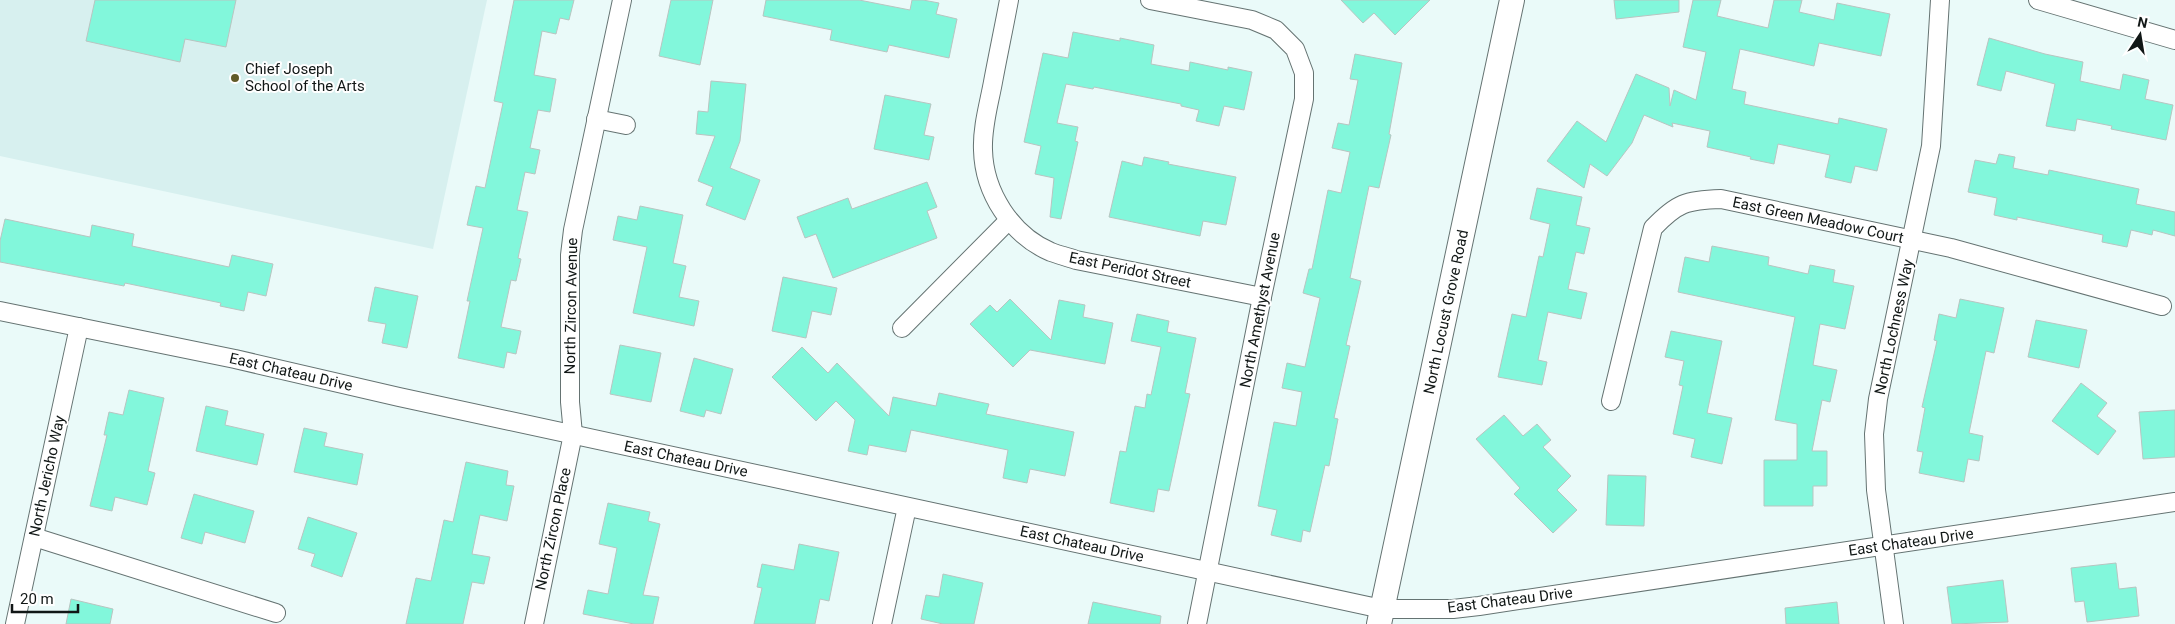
<svg xmlns="http://www.w3.org/2000/svg" width="2175" height="624" font-family="Roboto,sans-serif">
<rect width="100%" height="100%" fill="#eafaf9"/>
<path fill="#d7f0ef" d="M0 0H487L433 249 0 156Z"/>
<g fill="#82f7db" stroke="#b8c5c1">
<path d="M95 0H236L226 47 185 39 180 62 86 41Z"/>
<path d="M514 0H574L569 20 560 18 556 34 542 31 534 75 556 79 550 112 538 110 530 148 540 150 535 174 525 172 517 210 528 212 518 258 521 259 516 281 511 280 501 327 521 331 516 354 507 352 504 368 458 358 470 301H467L483 228 467 225 476 186 485 188 503 103 494 101Z"/>
<path d="M671 0H713L700 65 659 56Z"/>
<path d="M766 0H859L910 10 912 0H923L939 3 936 14 957 19 949 58 889 45 887 52 830 40 832 30 763 16Z"/>
<path d="M1341 0H1430L1395 35 1374 13 1363 23Z"/>
<path d="M1614 0H1679V12L1616 19Z"/>
<path d="M1693 0H1721L1717 16 1768 28 1774 0H1802L1799 12 1834 20 1837 3 1890 14 1881 56 1819 43 1814 66 1740 49 1732 89 1746 92 1744 104 1838 124 1839 118 1887 129 1877 171 1855 166 1851 183 1825 177 1830 155 1778 144 1774 164 1750 159 1751 157 1707 147 1710 131 1672 123 1673 127 1644 115 1632 143 1607 176 1590 164 1584 188 1547 161 1577 121 1606 142 1636 74 1669 88 1670 106 1674 90 1696 100 1706 52 1683 47Z"/>
<path d="M1073 32 1120 41V38L1154 45 1151 64 1189 71 1190 62 1228 70V67L1252 72 1244 110 1224 106 1219 126 1196 121 1199 110 1181 106V104L1094 87 1093 89 1066 84 1057 123 1078 127 1075 141 1078 142 1061 219 1050 217 1054 178 1035 174 1041 146 1024 142 1043 53 1068 58Z"/>
<path d="M1989 38 2045 54 2083 62 2080 81 2120 90 2123 74 2149 80 2145 99 2173 105 2166 140 2111 129 2112 126 2077 119 2075 131 2046 126 2055 84 2006 71 2001 91 1977 85Z"/>
<path d="M1355 54 1402 63 1389 134 1391 135 1379 188 1369 186 1350 278 1361 281 1346 345 1350 346 1334 418 1338 419 1329 466 1325 465 1310 532 1303 530 1301 542 1271 535 1277 510 1258 506 1274 422 1296 426 1302 392 1282 388 1287 363 1305 367 1320 298 1303 293 1309 269H1312L1328 190 1341 193 1350 152 1332 148 1338 123 1349 125 1358 80 1350 79Z"/>
<path d="M711 81 746 84 740 141 730 168 760 180 745 220 706 205 713 187 698 181 715 136 696 134 698 111 708 112Z"/>
<path d="M885 95 931 104 924 135 934 137 929 160 874 149Z"/>
<path d="M1999 154 2015 157 2013 168 2048 175 2049 170 2139 189 2136 204 2175 212V236L2153 230 2152 235 2131 230 2127 247 2102 242 2103 235 2017 217V220L1994 215 1997 198 1968 192 1975 160 1996 164Z"/>
<path d="M1144 157 1169 162 1168 164 1236 177 1226 225 1203 221 1200 236 1109 217 1122 161 1142 166Z"/>
<path d="M927 182 937 207 927 211 937 238 833 278 816 234 805 238 797 217 848 198 852 209Z"/>
<path d="M1537 188 1582 197 1576 225 1590 228 1584 254 1576 252 1568 289 1587 293 1581 319 1548 312 1538 360 1547 362 1542 385 1498 377 1512 314 1526 317 1539 256 1543 257 1550 224 1530 219Z"/>
<path d="M640 206 683 215 673 263 686 266 679 297 699 301 694 326 633 313 647 247 613 240 618 216 637 220Z"/>
<path d="M5 219 90 237 92 225 134 234 132 246 229 267 232 255 273 264 266 296 248 292 244 311 220 306 221 303 125 283 124 286 0 262V241Z"/>
<path d="M1712 246 1769 257 1768 265 1808 274 1810 265 1835 270 1833 282 1854 286 1845 329 1820 324 1813 365 1837 370 1830 402 1822 400 1812 451H1827V486H1813V506H1764V460H1797V424L1775 420 1795 317 1678 292 1685 257 1709 262Z"/>
<path d="M783 277 837 288 831 315 812 311 806 338 772 331Z"/>
<path d="M375 287 418 296 407 348 382 343 386 324 368 321Z"/>
<path d="M1010 299 1051 340 1059 300 1085 305 1083 317 1113 323 1105 364 1030 350 1013 367 970 324 990 305 997 312Z"/>
<path d="M1960 299 2004 308 1994 353 1986 351 1969 433 1983 436 1979 461 1968 459 1964 482 1919 473 1923 452 1917 451 1925 408 1922 407 1937 341 1934 340 1939 314 1956 318Z"/>
<path d="M1137 314 1169 321 1167 332 1196 338 1185 393 1190 394 1169 491 1158 489 1154 512 1110 503 1120 451 1126 452 1135 406 1145 408 1147 394 1151 395 1161 347 1131 341Z"/>
<path d="M2036 320 2087 330 2079 368 2028 357Z"/>
<path d="M1671 331 1722 341 1707 413 1732 418 1722 464 1691 457 1695 439 1673 434 1683 386 1679 385 1684 361 1665 357Z"/>
<path d="M620 345 661 353 651 402 610 394Z"/>
<path d="M802 347 828 373 837 363 889 416 893 397 936 406 939 393 989 404 986 414 1074 432 1065 476 1030 469 1027 483 1003 478 1008 450 911 430 906 452 869 445 867 455 848 451 855 420 836 401 816 421 772 377Z"/>
<path d="M694 358 733 369 721 414 706 410 704 417 680 411Z"/>
<path d="M2081 383 2107 403 2097 416 2116 431 2098 455 2052 421Z"/>
<path d="M129 390 164 398 148 471 155 473 147 505 115 497 112 511 90 506 107 435H104L109 412 123 415Z"/>
<path d="M206 406 228 411 225 425 264 434 257 465 196 451Z"/>
<path d="M2175 410V457L2143 459 2139 412Z"/>
<path d="M1504 415 1523 436 1537 424 1551 440 1543 447 1571 476 1557 490 1577 510 1553 533 1514 494 1520 488 1476 439Z"/>
<path d="M304 428 327 433 324 446 363 454 357 485 294 472Z"/>
<path d="M466 462 508 471 506 485 514 486 507 521 480 515 472 554 490 557 484 584 472 582 463 624H406L416 578 431 581 444 520 453 522Z"/>
<path d="M1608 475 1646 476 1644 526 1606 525Z"/>
<path d="M194 494 254 511 245 543 205 532 202 544 181 538Z"/>
<path d="M608 503 650 512 648 521 660 524 643 595 659 597 653 624H634L583 614 588 590 608 594 617 548 599 544Z"/>
<path d="M308 517 357 533 342 577 311 566 315 554 298 549Z"/>
<path d="M799 544 839 552 829 601 820 599 815 624H754L762 588 757 587 762 564 794 570Z"/>
<path d="M2116 563 2119 589 2136 587 2139 616 2087 622 2084 601 2075 602 2071 568Z"/>
<path d="M943 574 983 583 974 624H943L921 619 926 595 939 597Z"/>
<path d="M2003 580 2008 622 1952 624 1947 587Z"/>
<path d="M71 599 113 609 110 624H66Z"/>
<path d="M1093 602 1161 616 1160 624H1088Z"/>
<path d="M1837 602 1839 624H1786L1785 608Z"/>
</g>
<g fill="none" stroke-linecap="round" stroke-linejoin="round">
<g stroke="#657372" stroke-width="20">
<g id="minor">
<path d="M1009 0C1004 27 998 55 993 82 989 104 982 127 983 150 984 192 1011 235 1051 252 1059 255 1068 257 1076 260L1262 297"/>
<path d="M1150 0 1252 20 1276 30 1295 49 1304 73V99L1262 297 1197 624"/>
<path d="M2038 0 2175 40"/>
<path d="M596 119 626 125"/>
<path d="M0 311 235 359 399 397 1382 609H1453L1479 606 2175 502"/>
<path d="M902 328 1009 220"/>
<path d="M1611 401 1653 228C1677 203 1686 200 1721 199L1951 248 2162 306"/>
<path d="M34 537 276 613"/>
<path d="M15 624 79 327"/>
<path d="M534 624 573 434 570 402V255L573 230 622 0"/>
<path d="M882 624 907 507"/>
<path d="M1894 624 1876 490 1874 434 1878 399 1931 146 1940 0"/>
</g>
</g>
<g stroke="#657372" stroke-width="26">
<path id="secondary" d="M1379 624 1512 0"/>
</g>
<use href="#minor" stroke="#fff" stroke-width="18"/>
<use href="#secondary" stroke="#fff" stroke-width="24"/>
</g>
<circle fill="#625b28" stroke="#fff" stroke-width="2" cx="235" cy="78" r="5"/>
<g text-anchor="middle" stroke-width="4" stroke-linejoin="round" paint-order="stroke">
<g font-size="15" fill="#111716" stroke="#fff" text-anchor="start">
<text x="245" y="74">Chief Joseph<tspan x="245" dy="17">School of the Arts</tspan></text>
</g>
<g font-size="15" fill="#111716" stroke="#fff">
<text transform="translate(1818 220) rotate(12)" y="5">East Green Meadow Court</text>
<text transform="translate(1130 270) rotate(12)" y="5">East Peridot Street</text>
<text transform="translate(571 306) rotate(-89)" y="5">North Zircon Avenue</text>
<text transform="translate(1260 310) rotate(-79)" y="5">North Amethyst Avenue</text>
<text transform="translate(1446 312) rotate(-78)" y="5">North Locust Grove Road</text>
<text transform="translate(1894 327) rotate(-78)" y="5">North Lochness Way</text>
<text transform="translate(291 372) rotate(13)" y="5">East Chateau Drive</text>
<text transform="translate(686 459) rotate(12)" y="5">East Chateau Drive</text>
<text transform="translate(47 476) rotate(-78)" y="5">North Jericho Way</text>
<text transform="translate(553 529) rotate(-78)" y="5">North Zircon Place</text>
<text transform="translate(1911 542) rotate(-8)" y="5">East Chateau Drive</text>
<text transform="translate(1082 544) rotate(12)" y="5">East Chateau Drive</text>
<text transform="translate(1510 600) rotate(-7)" y="5">East Chateau Drive</text>
</g>
</g>
<g transform="translate(2140 35) rotate(12)" stroke="#ffffff" stroke-width="4" paint-order="stroke">
<path d="M0-4L9 19L0 12L-9 19Z" fill="#111716"/>
<text y="-8" font-size="14" font-weight="bold" text-anchor="middle" fill="#111716">N</text>
</g>
<path d="M12 604v8h66v-8" fill="none" stroke="#111716" stroke-width="2.5"/>
<text x="20" y="604" font-size="15" fill="#111716" stroke="#ffffff" stroke-width="4" paint-order="stroke">20 m</text>
</svg>
